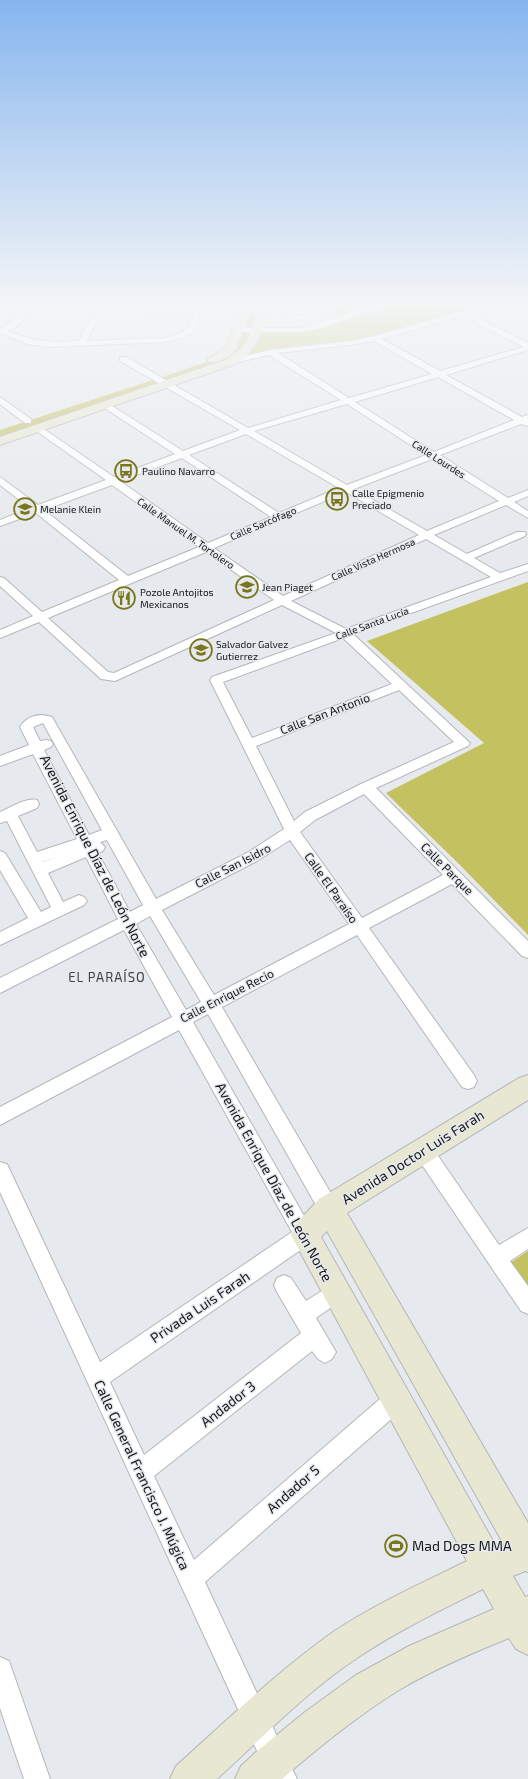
<svg xmlns="http://www.w3.org/2000/svg" width="528" height="1779" font-family="'Exo 2',sans-serif">
<rect width="100%" height="100%" fill="#e6e9ed"/>
<g fill="#c4c161">
<path d="M250 304H261L254 326H242Z"/>
<path d="M319 304H375L339 315Z"/>
<path d="M394 304H487L350 342 295 346 243 357 259 332 321 327Z"/>
<path d="M239 330 253 332 237 357 168 382 162 377 213 360 228 353Z"/>
<path d="M153 380 160 383 0 439V430Z"/>
<path d="M528 582V935L459 864 386 793 484 743 367 641Z"/>
<path d="M528 1251V1291L510 1263Z"/>
</g>
<g fill="none" stroke-linecap="round" stroke-linejoin="round">
<g stroke="#b4b6ba" stroke-width="2">
<g id="street">
<path d="M31 304H38L16 327 8 331C37 342 48 343 79 341L88 323 110 306 105 304H124L154 309 212 304 200 310C198 334 187 338 165 342L50 347 27 344 3 334H0V329L10 323ZM117 308 154 313 193 311 189 327 181 333 165 338 87 341 94 326Z"/>
<path d="M379 304H390L322 328 301 332H239L235 330 239 328H301Z"/>
<path d="M490 304H502L470 314 528 343V350L446 375 522 417 528 415V426L521 424 440 455 508 498 528 490V496L514 502 528 511V518L506 505 434 535 467 554 517 532H525L526 534 525 536 474 558 500 573 528 564V571L353 634 470 743 468 746 376 788 528 941V958L522 956 452 884 369 928 474 1075 477 1081 474 1087 468 1089 462 1087 357 935 222 1007 336 1202 339 1209 336 1216 329 1219 322 1216 208 1014 193 1022 315 1235 312 1242 110 1382 144 1455 301 1333 277 1292 274 1285 277 1278 284 1275 291 1278 306 1301 336 1282 343 1285 346 1292 343 1299 316 1318 336 1352 332 1359 325 1363 318 1359 312 1351 154 1476 194 1560 388 1392 396 1389 404 1392 407 1400 404 1408 205 1582 297 1779H270L0 1192V1162L7 1164 100 1362 292 1232 179 1030 0 1125V1107L172 1017 124 930 0 993V978L118 919 86 857 48 873 63 902 79 895 84 897 87 901 84 905 0 945V932L28 918 0 870V851L5 853 41 912 51 907 7 821 0 823V812C10 808 26 797 37 800L39 804 37 808 18 816 37 852 77 839 33 754 0 766V756L29 745 20 727C27 715 40 713 52 717L156 899 247 853 284 829 210 680 212 677 336 633 282 605 115 681 101 679 39 622 0 638V630L33 616 0 586V577L4 578 42 612 119 580 36 513 0 526V520L30 508 0 485V477L38 505 106 480 35 430 34 428 38 425 114 477 175 454 103 407V403L106 402 183 451 240 430 120 361V357H126L248 428 341 400 269 355 234 363 230 361 231 359 270 350 350 341 374 336ZM463 316 524 347 440 371 382 339ZM374 341 432 374 349 398 278 353 350 345ZM438 377 514 420 434 452 355 402ZM347 404 426 455 347 485 254 431ZM246 434 339 488 279 513 189 455ZM182 458 271 517 208 543 120 481ZM432 459 499 501 427 531 354 489ZM112 485 199 547 128 576 44 510ZM346 492 419 535 283 596 214 548ZM426 539 491 577 346 629 291 601ZM206 552 274 600 114 673 108 672 48 618ZM343 638 392 684 252 738 223 682ZM399 690 454 742 361 784 305 812 294 821 256 746ZM43 723 102 830 89 835 44 750 51 747 53 744 51 741 46 740 40 741 33 727ZM364 794 443 875 362 918 300 832 315 820ZM107 840 143 905 130 912 98 853 103 851 105 847 100 842ZM290 840 349 924 214 995 162 910 257 861ZM60 856 43 862H42ZM150 916 201 1002 186 1010 136 924Z"/>
<path d="M323 308 327 310 326 312 289 322 285 320Z"/>
<path d="M0 397 31 419V423H25L0 404Z"/>
<path d="M423 1141 430 1144 499 1245 528 1228V1249L510 1261 528 1286V1314L521 1311 416 1156 414 1150 416 1144Z"/>
<path d="M0 1657 9 1661 50 1779H24L0 1708Z"/>
</g>
</g>
<g stroke="#b4b6ba" stroke-width="2">
<g id="secondary">
<path d="M243 304H253L236 350 231 355 217 362H209L207 360 209 358 227 347Z"/>
<path d="M259 304H269C261 331 260 350 233 365L0 445V437L225 360C251 346 251 330 259 304Z"/>
<path d="M528 1075V1100L347 1213 528 1523V1572L525 1571 513 1576 525 1597 528 1596V1655L516 1649 509 1638C472 1653 434 1669 399 1690 357 1716 319 1747 282 1779H235L241 1766 256 1752 305 1712 356 1675 409 1646 494 1609 483 1589C441 1610 399 1630 360 1656 308 1690 263 1737 217 1779H170L176 1766C227 1720 277 1672 333 1632 375 1604 422 1583 467 1561L291 1235 295 1225 319 1199 519 1078ZM327 1231 504 1545 497 1548 321 1237Z"/>
</g>
</g>
<use href="#street" fill="#fff" fill-rule="evenodd"/>
<use href="#secondary" fill="#e8e7d2" fill-rule="evenodd"/>
</g>
<linearGradient id="sky" x2="0" y2="1"><stop stop-color="#86b6ee"/><stop offset="0.55" stop-color="#f4f5f7"/><stop offset="1" stop-color="#f4f5f7" stop-opacity="0"/></linearGradient>
<rect width="528" height="553" fill="url(#sky)"/>
<defs>
<g id="bus-ring" transform="scale(1.15)"><circle r="9.5" fill="#e6e9ed" stroke="#7a761b" stroke-width="1.5"/><path d="M-5-6H5V4H4V6H2V4H-2V6H-4V4H-5ZM-3.5-4V0h7V-4ZM-3.5 1.2v1.5H-2V1.2ZM2 1.2v1.5H3.5V1.2Z" fill="#7a761b"/></g>
<g id="school-ring" transform="scale(1.15)"><circle r="9.5" fill="#e6e9ed" stroke="#7a761b" stroke-width="1.5"/><path d="M0-5L7-2L0 1L-7-2ZM-4 1L0 2.5L4 1V4Q0 6-4 4Z" fill="#7a761b"/></g>
<g id="restaurant-ring" transform="scale(1.15)"><circle r="9.5" fill="#e6e9ed" stroke="#7a761b" stroke-width="1.5"/><path d="M-5-6h1v4h1v-4h1v4h1v-4h1v5L-1.5 .5V6h-2V.5L-5-1ZM5-6V6H3V1.5H1.5Q1.5-4 5-6Z" fill="#7a761b"/></g>
<g id="stadium-ring" transform="scale(1.15)"><circle r="9.5" fill="#e6e9ed" stroke="#7a761b" stroke-width="1.5"/><path d="M0-5a6.5 5 0 1 0 0 10a6.5 5 0 1 0 0-10ZM-3.5-1.8h7v3.6h-7Z" fill="#7a761b"/></g>
</defs>
<g fill-rule="evenodd">
<use href="#bus-ring" x="126" y="471"/>
<use href="#bus-ring" x="337" y="499"/>
<use href="#school-ring" x="25" y="509"/>
<use href="#school-ring" x="247" y="587"/>
<use href="#restaurant-ring" x="124" y="598"/>
<use href="#school-ring" x="201" y="650"/>
<use href="#stadium-ring" x="396" y="1546"/>
</g>
<g text-anchor="middle" stroke-width="3" stroke-linejoin="round" paint-order="stroke">
<g font-size="10" fill="#161718" stroke="#e6e9ed">
<text transform="translate(439 459) rotate(33)" y="4">Calle Lourdes</text>
<text transform="translate(263 523) rotate(-23)" y="4">Calle Sarcófago</text>
<text transform="translate(186 533) rotate(35)" y="4">Calle Manuel M. Tortolero</text>
<text transform="translate(373 559) rotate(-24)" y="4">Calle Vista Hermosa</text>
<text transform="translate(372 623) rotate(-20)" y="4">Calle Santa Lucía</text>
</g>
<g font-size="10" fill="#161718" stroke="#e6e9ed" text-anchor="start">
<text x="142" y="475">Paulino Navarro</text>
<text x="352" y="497">Calle Epigmenio<tspan x="352" dy="12">Preciado</tspan></text>
<text x="40" y="513">Melanie Klein</text>
<text x="262" y="591">Jean Piaget</text>
<text x="140" y="596">Pozole Antojitos<tspan x="140" dy="12">Mexicanos</tspan></text>
<text x="216" y="648">Salvador Galvez<tspan x="216" dy="12">Gutierrez</tspan></text>
</g>
<g font-size="12" fill="#161718" stroke="#e6e9ed">
<text transform="translate(325 714) rotate(-21)" y="4">Calle San Antonio</text>
<text transform="translate(233 866) rotate(-27)" y="4">Calle San Isidro</text>
<text transform="translate(447 869) rotate(45)" y="4">Calle Parque</text>
<text transform="translate(331 888) rotate(55)" y="4">Calle El Paraíso</text>
<text transform="translate(227 996) rotate(-27)" y="4">Calle Enrique Recio</text>
</g>
<g font-size="13" letter-spacing="1" fill="#404145" stroke="#e6e9ed">
<text x="107" y="982">EL PARAÍSO</text>
</g>
<g font-size="14" fill="#161718" stroke="#e6e9ed">
<text transform="translate(95 856) rotate(63)" y="5">Avenida Enrique Díaz de León Norte</text>
<text transform="translate(413 1157) rotate(-32)" y="5">Avenida Doctor Luis Farah</text>
<text transform="translate(274 1182) rotate(61)" y="5">Avenida Enrique Díaz de León Norte</text>
<text transform="translate(200 1307) rotate(-34)" y="5">Privada Luis Farah</text>
<text transform="translate(228 1404) rotate(-38)" y="5">Andador 3</text>
<text transform="translate(142 1475) rotate(65)" y="5">Calle General Francisco J. Múgica</text>
<text transform="translate(293 1489) rotate(-41)" y="5">Andador 5</text>
</g>
<g font-size="14" fill="#161718" stroke="#e6e9ed" text-anchor="start">
<text x="412" y="1551">Mad Dogs MMA</text>
</g>
</g>
</svg>
